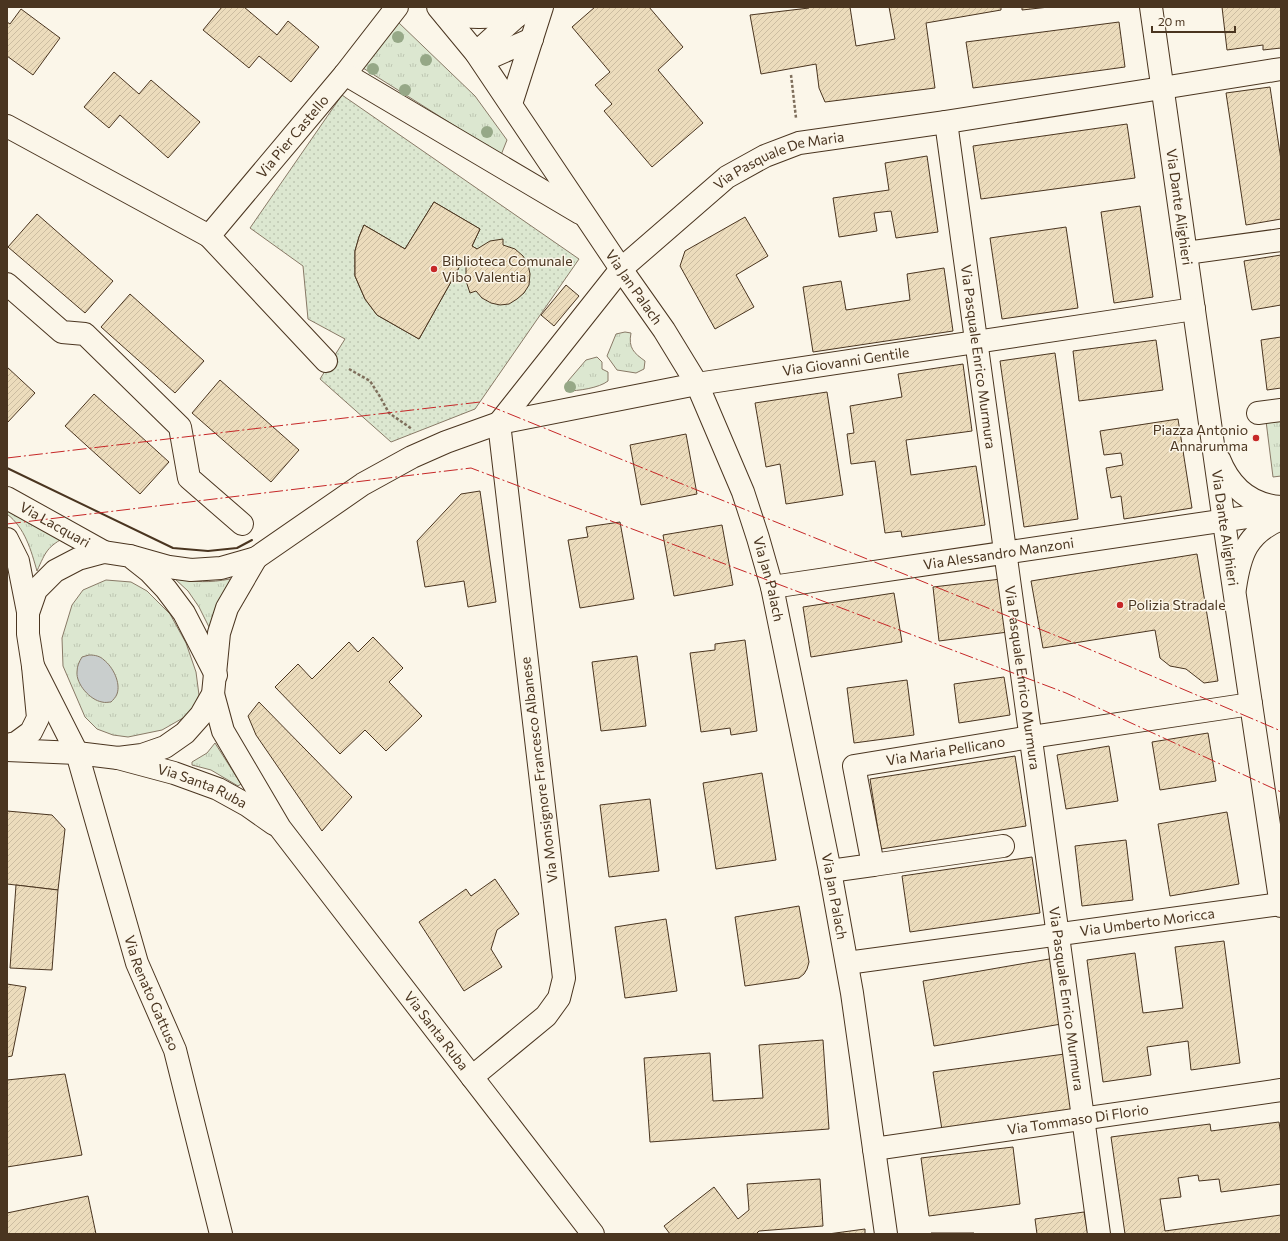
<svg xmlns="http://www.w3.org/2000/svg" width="1288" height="1241" font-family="Commissioner,sans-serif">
<defs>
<pattern id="grass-tufts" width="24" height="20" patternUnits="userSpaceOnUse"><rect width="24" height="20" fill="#dce7d0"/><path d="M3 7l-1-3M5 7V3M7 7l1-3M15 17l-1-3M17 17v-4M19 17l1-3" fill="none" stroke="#bec7b2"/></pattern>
<pattern id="garden-dots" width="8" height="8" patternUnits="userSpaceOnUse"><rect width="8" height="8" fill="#dce7d0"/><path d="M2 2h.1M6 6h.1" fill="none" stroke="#bec7b2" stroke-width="1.8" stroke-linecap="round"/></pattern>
<pattern id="building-hatch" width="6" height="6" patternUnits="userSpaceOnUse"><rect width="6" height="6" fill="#ecdcbc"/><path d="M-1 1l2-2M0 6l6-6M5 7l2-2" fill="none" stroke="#ccbda1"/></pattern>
</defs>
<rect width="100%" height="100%" fill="#fbf6e9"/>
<g fill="url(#grass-tufts)" stroke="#887966">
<path d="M398 22 475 96 507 140 501 155 363 68Z"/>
<path d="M625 332 631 333C628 348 634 353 645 361L644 369 636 373 617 370 607 356 616 334Z"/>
<path d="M597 357 602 362V369L608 372V381C599 388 578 391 566 391L568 381 586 360Z"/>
<path d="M1281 419V476L1273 477 1266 421Z"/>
<path d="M7 506 67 536C47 547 46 551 37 571 31 550 25 528 7 514Z"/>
<path d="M175 579C196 582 209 583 230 579L233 582 211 631 199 607 188 591Z"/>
<path d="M106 580 131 582 147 591 170 614 186 643 196 672 199 695 193 708 183 718 162 730 128 737 113 735 97 729 85 717 63 666 62 638 72 605 83 590Z"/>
<path d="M215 743 241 784 238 786 211 770 192 765V762L207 753Z"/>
</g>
<path fill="url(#garden-dots)" stroke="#887966" d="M342 95 579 259 475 409 391 442 320 379 345 339 308 319 303 266 250 228Z"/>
<path fill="#c9cecd" stroke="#887966" d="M89 655C95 655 100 656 104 660 113 667 121 683 117 694 116 697 113 700 111 702 109 702 105 703 102 702 90 700 76 684 77 672 77 666 79 662 82 657Z"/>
<g fill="url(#building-hatch)" stroke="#4a3520">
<path d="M222 7H244L277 35 288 21 319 47 291 82 259 56 249 68 203 30Z"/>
<path d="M595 7H649L683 47 658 70 703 123 652 167 604 111 612 104 595 85 610 72 572 27Z"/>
<path d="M809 7H850L856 46 895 39 889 7H1001V10L926 23 935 88 825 102 819 88 816 64 761 74 750 15 809 8Z"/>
<path d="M1022 7H1049L1022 10Z"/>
<path d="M1222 7H1281V48L1263 50V45L1227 50Z"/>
<path d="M21 9 60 38 33 75 7 56V22L10 24Z"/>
<path d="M1119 22 1125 67 973 88 966 42Z"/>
<path d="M114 72 139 94 151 80 200 122 168 158 120 115 109 128 84 107Z"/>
<path d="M1270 87 1281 160V219L1246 225 1226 93Z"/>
<path d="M1127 124 1135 178 981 199 973 146Z"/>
<path d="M927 156 938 232 896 238 891 211 874 213 877 231 839 237 833 198 889 190 885 163Z"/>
<path d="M434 202 480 229 472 246 482 252 477 256 473 264 472 270 461 264 419 339 377 315 365 299 355 276V251L359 237 364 225 405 249Z"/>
<path d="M434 202 480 229 472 246 477 249 490 241 503 239V245L515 249 523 256 528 264 530 274 529 285 524 293 517 299 509 304 500 305 491 303 482 298 476 291 470 293 466 281V267L461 264 419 339 377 315 365 299 355 276V251L359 237 364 225 405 249Z"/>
<path d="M1140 206 1153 297 1114 303 1101 212Z"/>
<path d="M37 214 113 281 85 313 8 247Z"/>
<path d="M745 217 768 256 736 275 754 307 715 329 680 266 685 251Z"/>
<path d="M1066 227 1078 308 1002 319 990 238Z"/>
<path d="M1281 255V305L1252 310 1244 261Z"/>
<path d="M944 268 953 331 813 352 803 287 841 281 846 310 910 300 907 274Z"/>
<path d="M566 285 579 296 554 326 541 315Z"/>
<path d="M130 294 204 361 175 393 101 327Z"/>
<path d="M1281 337V388L1267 390 1261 340Z"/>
<path d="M1156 340 1163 390 1079 401 1073 351Z"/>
<path d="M1055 353 1078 519 1024 527 1000 361Z"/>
<path d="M963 364 972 431 906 440 911 475 976 466 985 525 902 537 901 531 885 533 875 461 851 464 847 434 854 433 850 406 902 397 898 374Z"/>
<path d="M7 367 35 393 7 423Z"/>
<path d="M220 380 299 450 271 482 192 413Z"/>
<path d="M827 392 843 495 786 504 780 464 766 467 755 403Z"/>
<path d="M94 394 169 462 140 494 65 426Z"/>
<path d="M1178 419 1192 508 1124 519 1121 496 1111 498 1106 468 1123 465 1121 453 1104 455 1100 431Z"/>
<path d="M686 434 697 494 641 505 630 445Z"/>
<path d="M480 491 496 602 468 607 464 581 425 587 417 541 461 494Z"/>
<path d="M620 522 634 599 580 608 568 540 588 537 586 527Z"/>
<path d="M722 525 733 585 674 596 663 535Z"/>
<path d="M1197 554 1218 681 1204 683 1186 669 1170 666 1160 658 1155 630 1043 648 1031 581Z"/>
<path d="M1001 579 1008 632 939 641 933 587Z"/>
<path d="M894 593 902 642 811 657 803 607Z"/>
<path d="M373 637 403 668 389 682 422 716 386 751 365 730 340 754 275 687 298 664 312 679 349 642 358 652Z"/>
<path d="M745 640 757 731 731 735 730 728 701 732 690 653 715 650V644Z"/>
<path d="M637 656 646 726 601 731 592 662Z"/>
<path d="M1004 677 1010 715 959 723 954 684Z"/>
<path d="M907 680 914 735 854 743 847 688Z"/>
<path d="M259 702 352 797 322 831 256 735 248 716Z"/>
<path d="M1208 733 1216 781 1160 790 1152 742Z"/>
<path d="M1109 746 1118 801 1066 809 1057 755Z"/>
<path d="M1015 756 1026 826 881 849 870 779Z"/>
<path d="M762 773 776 860 716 869 703 783Z"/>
<path d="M650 799 659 871 609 877 600 805Z"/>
<path d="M7 811 52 815 65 829 58 890 7 884Z"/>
<path d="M1227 812 1239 884 1170 896 1158 824Z"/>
<path d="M1126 840 1133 900 1082 906 1075 846Z"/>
<path d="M1032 857 1040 913 910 932 902 876Z"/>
<path d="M495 879 519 914 497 930 491 949 502 967 464 991 419 922 466 889 471 896Z"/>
<path d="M16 885 58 890 52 970 10 968Z"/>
<path d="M799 906 809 962 807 969 804 974 799 978 745 986 735 917Z"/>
<path d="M666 919 677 991 625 998 615 927Z"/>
<path d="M1224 941 1240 1063 1191 1070 1188 1041 1147 1047 1151 1075 1103 1082 1087 960 1135 953 1143 1013 1183 1008 1175 947Z"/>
<path d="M1055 958 1067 1023 934 1046 923 981Z"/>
<path d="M7 984 26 987 12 1056 7 1057Z"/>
<path d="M823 1040 829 1129 650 1142 644 1058 710 1053 713 1101 763 1098 759 1045Z"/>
<path d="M1072 1053 1080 1110 942 1130 933 1072Z"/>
<path d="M65 1074 82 1155 7 1167V1080Z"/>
<path d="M1279 1122 1281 1136V1184L1221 1192 1219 1179 1199 1181 1198 1175 1178 1178 1181 1197 1160 1199 1165 1231 1281 1215V1234H1125L1111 1137 1210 1124 1211 1131Z"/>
<path d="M1013 1147 1020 1204 929 1216 921 1158Z"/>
<path d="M820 1179 823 1226 759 1231 756 1234H670L664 1226 714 1187 738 1219 749 1210 747 1184Z"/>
<path d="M88 1196 96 1234H7V1213Z"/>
<path d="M1084 1212 1088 1234H1037L1035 1219Z"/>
<path d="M865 1229V1234H828Z"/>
<path d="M931 1233H974L975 1234H931Z"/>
</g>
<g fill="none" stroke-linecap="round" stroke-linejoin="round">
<g stroke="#4a3520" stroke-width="24">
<g id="minor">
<path id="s1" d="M438 7 476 53 621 269 664 330 697 384 743 492 758 538 772 587 830 871 852 993 886 1234"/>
<path d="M446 16 479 17 517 16 532 7"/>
<path d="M476 53 517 16"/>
<path d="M482 61 532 39"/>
<path d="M345 74 397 7"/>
<path d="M1162 88 1281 69"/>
<path d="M511 104 542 7"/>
<path id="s2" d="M946 122 1099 1234"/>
<path id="s3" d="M7 126 209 236 345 74 580 213"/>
<path d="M209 236 326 361"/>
<path d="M1186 253 1281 240"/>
<path d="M7 284 62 332 85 334 180 427 189 478 242 524"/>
<path d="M1258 413 1281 410"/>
<path id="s4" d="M772 587 1281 512"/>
<path d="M1235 588C1240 554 1247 533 1281 519"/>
<path id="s5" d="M213 694 223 731 280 828 593 1234"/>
<path id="s6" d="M118 758 174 773 218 789 247 805 274 824"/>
<path d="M873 865 1003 846"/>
<path id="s7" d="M830 871 873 865 854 766 1031 737 1251 704"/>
<path id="s8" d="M847 963 1281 904"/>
<path d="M472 1077 546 1016 559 998 564 978 499 423"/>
<path id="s9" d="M874 1149 1281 1090"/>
</g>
</g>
<g stroke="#4a3520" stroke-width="24">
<g id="major">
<path id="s10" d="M1151 7 1224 522 1281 906"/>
<path id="s11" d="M499 423 621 269 727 177 765 156 799 143 946 122 1162 88"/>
<path d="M1219 459C1230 487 1250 505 1281 507"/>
<path id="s12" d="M7 498 104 552"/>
<path d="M7 539 18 561 28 612"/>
<path id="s13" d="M130 556 169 567 191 570 221 568 256 558 363 484 412 457 446 442 499 423 697 384 1194 309"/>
<path id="s14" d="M33 666 77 753 137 963 175 1050 221 1234"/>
<path d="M7 745 16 743 31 732 38 718 33 666 28 634V613L36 590 55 571 78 559 104 552 130 556 149 571 166 589 184 613 216 675"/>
<path d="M7 750 77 753 118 758 142 755 165 747 185 733 201 715 213 694 219 633 227 608 256 558"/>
</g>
</g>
<g stroke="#7f6f5c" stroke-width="2.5" stroke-dasharray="3 2" stroke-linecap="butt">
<path d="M791 75 796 118"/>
<path d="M349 369 370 381 379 395 389 413 412 429"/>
</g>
<use href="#minor" stroke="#fbf6e9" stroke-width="22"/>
<use href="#major" stroke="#fbf6e9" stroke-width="22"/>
<path stroke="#4a3520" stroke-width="2" d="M7 468 173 548 208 551 237 548 252 540"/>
<g stroke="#c62828" stroke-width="1" stroke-dasharray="14 3 2 3" stroke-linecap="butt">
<path d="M7 458 480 402 1084 647 1281 731"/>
<path d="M7 524 471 468 1066 693 1281 792"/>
</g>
</g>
<g fill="#96a887">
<circle cx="398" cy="37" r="6"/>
<circle cx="426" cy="60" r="6"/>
<circle cx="373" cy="69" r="6"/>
<circle cx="405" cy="90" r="6"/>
<circle cx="487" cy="132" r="6"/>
<circle cx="570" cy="387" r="6"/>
</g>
<g fill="#c62828" stroke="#fbf6e9" stroke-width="1.5">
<circle cx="434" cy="269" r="4"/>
<circle cx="1256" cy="438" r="4"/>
<circle cx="1120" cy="605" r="4"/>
</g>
<g text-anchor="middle" stroke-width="3" stroke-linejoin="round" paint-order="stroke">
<g font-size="14" fill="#4a3520" stroke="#fbf6e9">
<text dy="5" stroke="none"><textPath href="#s3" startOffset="360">Via Pier Castello</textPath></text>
<text dy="5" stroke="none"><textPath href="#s11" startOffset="392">Via Pasquale De Maria</textPath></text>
<text dy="5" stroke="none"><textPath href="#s10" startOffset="202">Via Dante Alighieri</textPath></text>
<text dy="5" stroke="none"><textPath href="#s1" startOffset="342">Via Jan Palach</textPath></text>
<text dy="5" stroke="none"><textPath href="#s2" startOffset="237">Via Pasquale Enrico Murmura</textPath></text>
<text dy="5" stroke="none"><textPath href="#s13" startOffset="761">Via Giovanni Gentile</textPath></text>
<text dy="5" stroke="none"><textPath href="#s12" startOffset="55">Via Lacquari</textPath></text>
<text dy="5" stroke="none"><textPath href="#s10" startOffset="526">Via Dante Alighieri</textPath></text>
<text dy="5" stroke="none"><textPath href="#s4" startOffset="229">Via Alessandro Manzoni</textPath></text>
<text dy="5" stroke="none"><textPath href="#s1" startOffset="666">Via Jan Palach</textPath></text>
<text dy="5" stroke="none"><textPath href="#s2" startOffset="561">Via Pasquale Enrico Murmura</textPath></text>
<text dy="5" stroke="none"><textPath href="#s7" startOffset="237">Via Maria Pellicano</textPath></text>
<text transform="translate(539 770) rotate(-97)" y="5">Via Monsignore Francesco Albanese</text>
<text dy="5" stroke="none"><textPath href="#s6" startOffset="89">Via Santa Ruba</textPath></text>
<text dy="5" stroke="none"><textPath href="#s1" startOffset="990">Via Jan Palach</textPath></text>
<text dy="5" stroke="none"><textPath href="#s8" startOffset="303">Via Umberto Moricca</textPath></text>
<text dy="5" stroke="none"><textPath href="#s14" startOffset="349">Via Renato Gattuso</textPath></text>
<text dy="5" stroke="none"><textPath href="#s2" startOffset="885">Via Pasquale Enrico Murmura</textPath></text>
<text dy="5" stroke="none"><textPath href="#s5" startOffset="407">Via Santa Ruba</textPath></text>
<text dy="5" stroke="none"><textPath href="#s9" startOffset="206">Via Tommaso Di Florio</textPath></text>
</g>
<g font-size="14" fill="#4a3520" stroke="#fbf6e9" text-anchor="start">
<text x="442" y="266">Biblioteca Comunale<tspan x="442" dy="16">Vibo Valentia</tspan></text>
<text x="1248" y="435" text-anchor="end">Piazza Antonio<tspan x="1248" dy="16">Annarumma</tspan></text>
<text x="1128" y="610">Polizia Stradale</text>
</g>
</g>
<rect width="1288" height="1241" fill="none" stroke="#4a3520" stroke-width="16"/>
<path d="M1152 26v6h83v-6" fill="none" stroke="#4a3520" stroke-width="2"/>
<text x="1158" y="26" font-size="12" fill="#4a3520" stroke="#fbf6e9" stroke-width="3" paint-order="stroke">20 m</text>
</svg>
